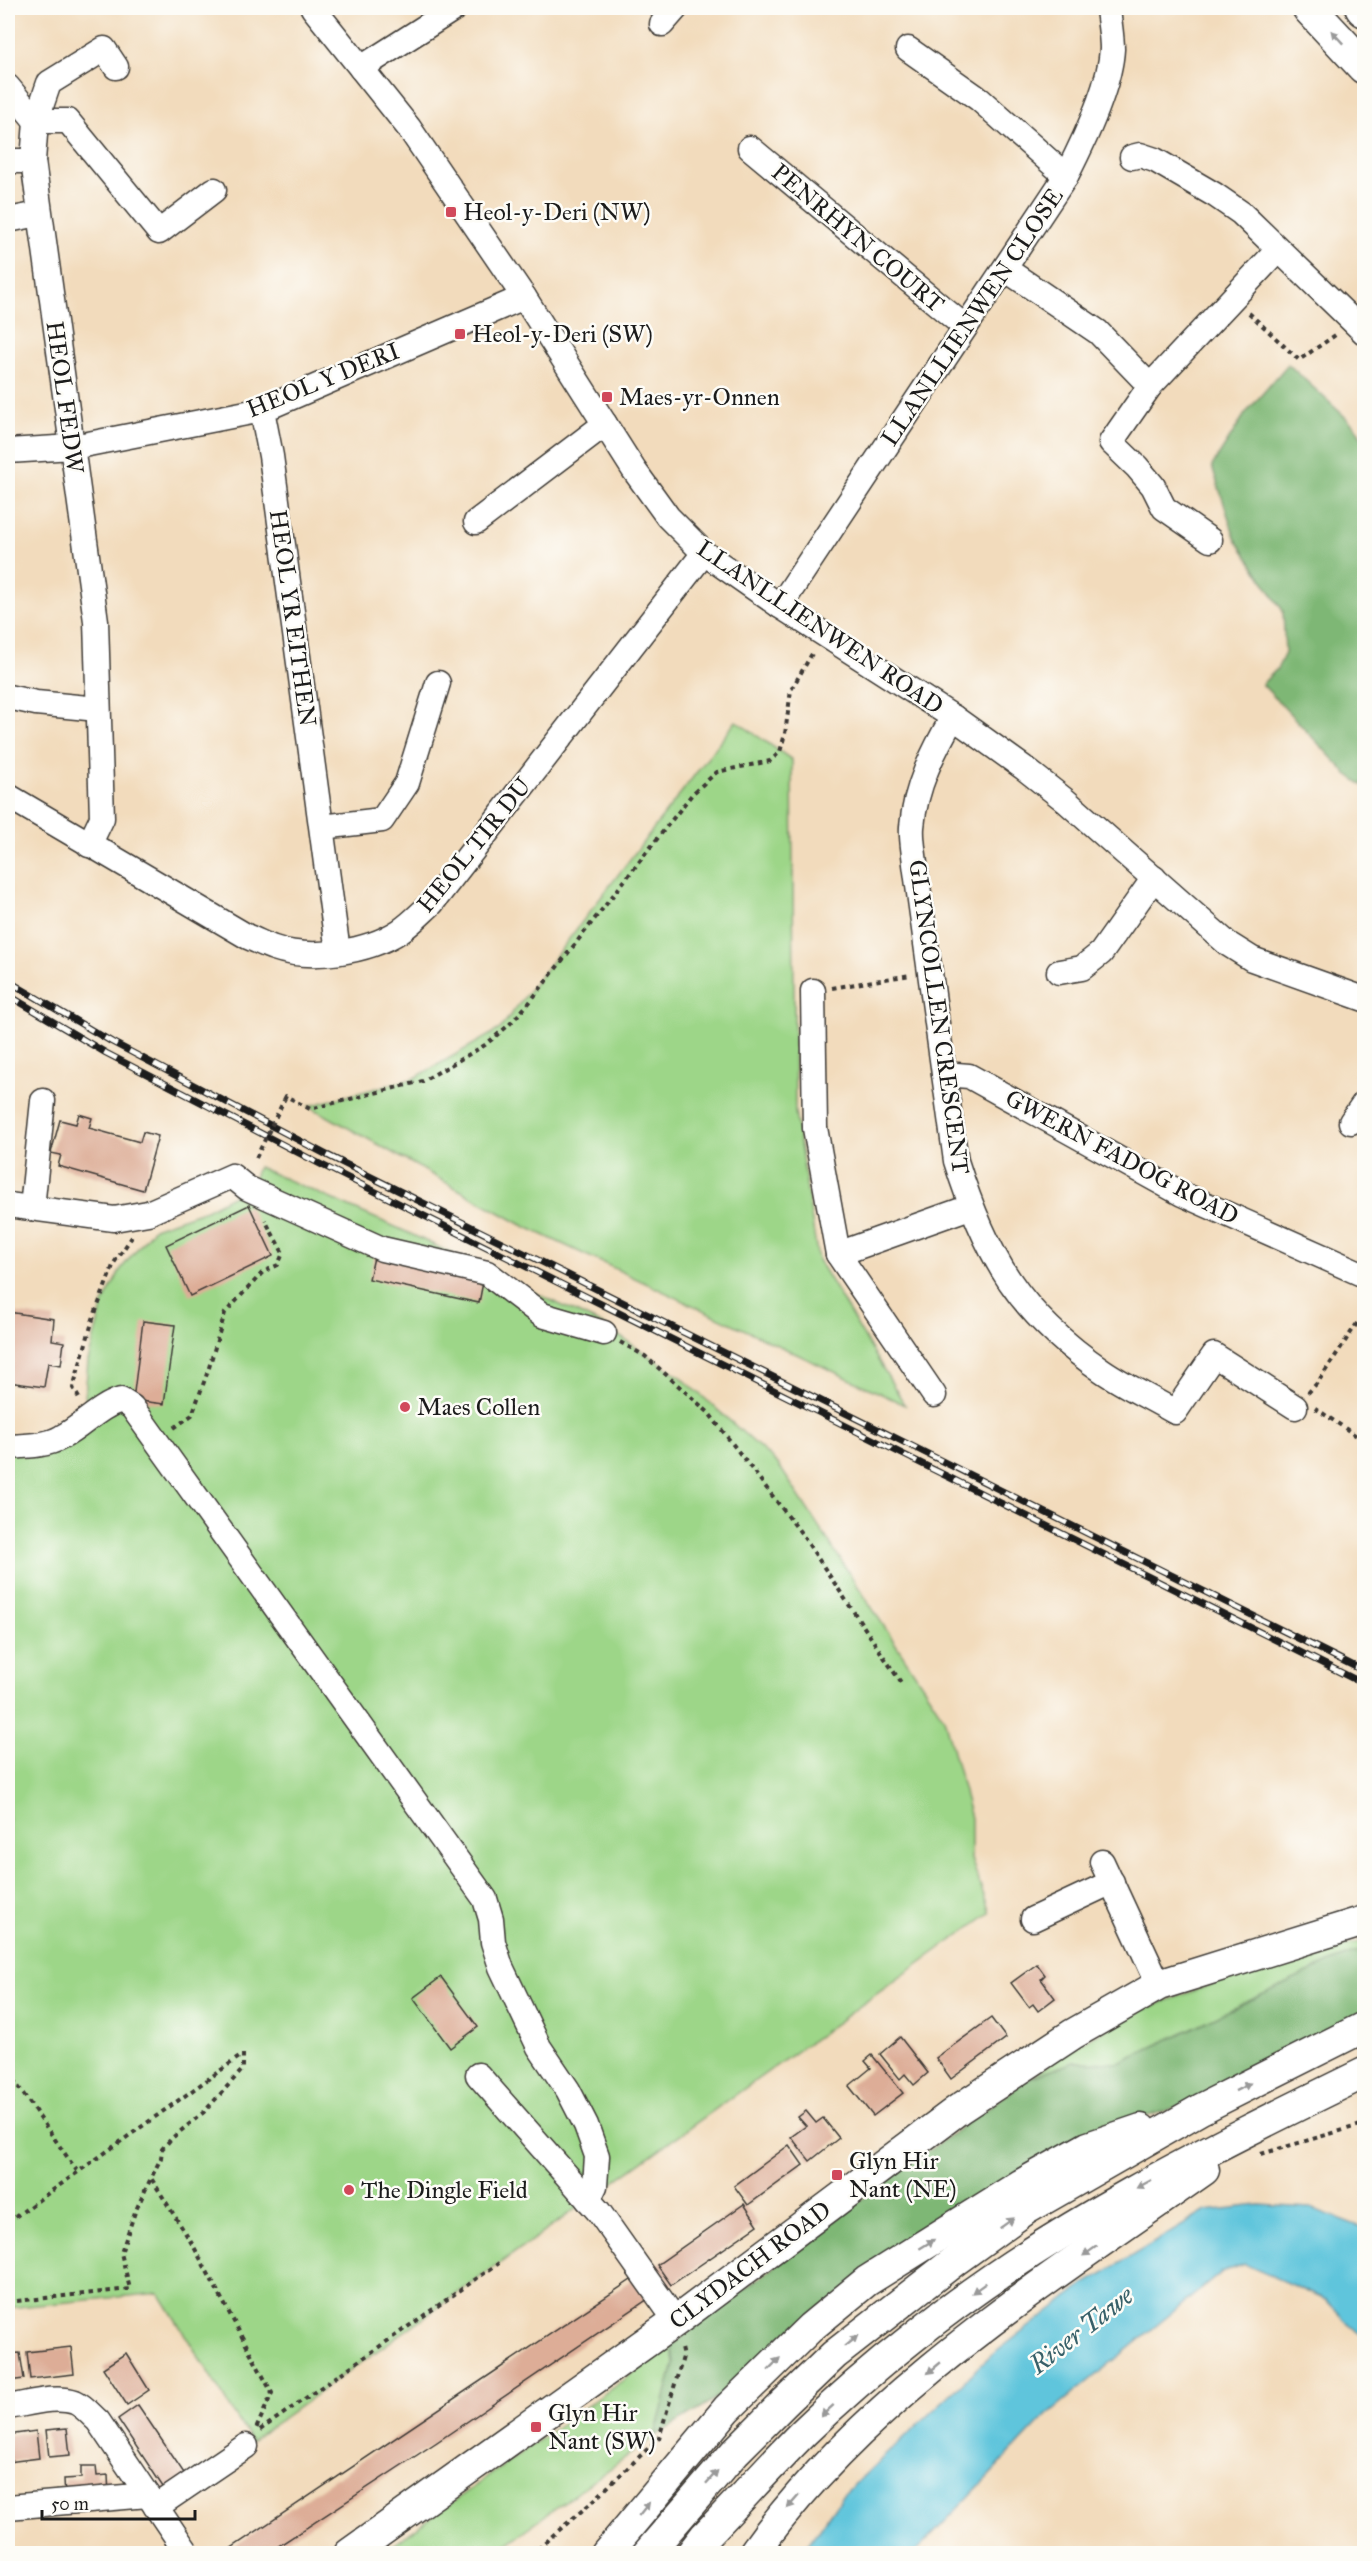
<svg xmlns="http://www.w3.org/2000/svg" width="1372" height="2561" font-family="'IM FELL Great Primer',serif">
<rect width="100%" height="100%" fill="#fdfcf7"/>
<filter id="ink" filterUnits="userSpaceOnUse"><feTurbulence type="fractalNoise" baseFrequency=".0167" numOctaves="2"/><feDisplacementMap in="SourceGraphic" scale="12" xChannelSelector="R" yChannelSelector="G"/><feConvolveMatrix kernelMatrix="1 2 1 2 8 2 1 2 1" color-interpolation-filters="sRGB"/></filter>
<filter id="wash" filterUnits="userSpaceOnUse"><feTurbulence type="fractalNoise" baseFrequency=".008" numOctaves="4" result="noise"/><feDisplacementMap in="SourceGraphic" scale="24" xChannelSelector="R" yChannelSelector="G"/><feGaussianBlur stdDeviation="1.35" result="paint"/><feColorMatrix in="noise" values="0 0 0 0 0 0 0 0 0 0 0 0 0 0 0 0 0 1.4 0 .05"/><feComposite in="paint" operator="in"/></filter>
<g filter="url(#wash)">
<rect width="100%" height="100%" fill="#f2dbbc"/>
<g fill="#9dd688" stroke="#5c7952" stroke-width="1.5">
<path d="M736 721 792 760 795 1112 818 1260 905 1405 522 1225 309 1106 415 1078 500 1029Z"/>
<path d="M258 1167 400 1229 601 1324 681 1377 778 1464 944 1718 971 1818V1859L990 1913 251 2441 159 2293 8 2308V1447L93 1415 85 1396 88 1361 103 1304 121 1269 154 1228 206 1210 247 1188 253 1180Z"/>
<path d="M1364 1941V1950L1335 1960 1119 2063 1074 2062 1029 2078 1075 2046 1142 2010 1261 1966Z"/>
<path d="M672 2345 674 2364 655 2436 493 2553 380 2554Z"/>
</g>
<g fill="#7eb774" stroke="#4d6a48" stroke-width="1.5">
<path d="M1288 364 1355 426 1364 441V786L1347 774 1262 684 1277 669 1285 653 1283 611 1235 538 1212 466 1245 414Z"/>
<path d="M1364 1950V2018L1184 2105 1109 2128 743 2383 655 2436 674 2364 672 2345 870 2193 1029 2078 1074 2062 1119 2063 1335 1960Z"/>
</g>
<path fill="#5fc5dc" stroke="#3e707c" stroke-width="1.5" d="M1259 2205 1311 2208 1364 2228V2339L1326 2300 1244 2264 1222 2272 1047 2415 915 2553H802L841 2497 992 2355 1085 2284 1206 2211Z"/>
<g id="blocks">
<g fill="#ddad97">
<path d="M79 1114 92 1118 89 1128 140 1142 143 1132 158 1136 143 1190 58 1166 61 1155 51 1153 60 1120 76 1124Z"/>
<path d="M249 1205 273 1256 190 1296 166 1245Z"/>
<path d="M375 1253 484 1277 479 1303 369 1279Z"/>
<path d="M8 1312 54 1319 52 1340 64 1342 61 1365 48 1363 44 1387 8 1382Z"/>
<path d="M143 1321 175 1325 164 1404 133 1400Z"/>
<path d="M1037 1964 1045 1975 1041 1979 1055 1998 1038 2011 1033 2004 1029 2007 1011 1983Z"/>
<path d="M441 1977 478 2027 450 2048 413 1998Z"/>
<path d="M991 2018 1006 2038 951 2079 936 2058Z"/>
<path d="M900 2037 928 2073 914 2085 905 2074 900 2079 880 2054Z"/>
<path d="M872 2055 903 2093 873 2116 849 2086 871 2068 865 2061Z"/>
<path d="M806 2111 816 2123 823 2118 839 2138 810 2161 791 2137 806 2126 798 2117Z"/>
<path d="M789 2145 803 2165 748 2205 734 2186Z"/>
<path d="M744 2204 758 2225 671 2285 657 2265Z"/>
<path d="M634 2278 648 2299 437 2442 268 2553H224Z"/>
<path d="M71 2347 74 2374 30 2379 27 2352Z"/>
<path d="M20 2353 24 2379 8 2381V2354Z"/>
<path d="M126 2353 149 2390 127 2405 103 2368Z"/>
<path d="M138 2405 188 2479 167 2493 118 2419Z"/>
<path d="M67 2428 70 2455 49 2457 46 2430Z"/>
<path d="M36 2431 39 2458 8 2462V2435Z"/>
<path d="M81 2466H96L97 2476 108 2475 109 2496 65 2498 64 2479 81 2478Z"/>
</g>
</g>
</g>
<g filter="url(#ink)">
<use href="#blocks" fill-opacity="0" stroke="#3c3934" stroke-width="1.5"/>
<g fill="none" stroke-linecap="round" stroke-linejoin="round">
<g stroke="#3c3934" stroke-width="27">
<g id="minor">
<path d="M313 8 409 128 524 297 634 470 668 517 704 553 780 606 953 717 1024 768 1066 801 1228 944 1252 959 1364 999"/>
<path d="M662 24 676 8"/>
<path d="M908 49 979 99 1066 176"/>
<path d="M361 68 455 8"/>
<path d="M8 87 36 121"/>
<path d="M36 121 49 83 104 49 116 67"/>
<path d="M750 148 965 327"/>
<path d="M1132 157 1140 155 1155 160 1215 195 1241 213 1364 332"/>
<path d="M8 161H33"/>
<path d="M8 220 39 214"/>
<path d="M1005 269 1098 332 1150 386"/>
<path d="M262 410 271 456 338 952"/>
<path d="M8 451 73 447 262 410 524 297"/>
<path d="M476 522 605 424"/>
<path d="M1210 540 1164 508 1153 486 1137 467 1111 442 1150 386 1278 250"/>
<path d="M780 606 1066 176C1083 143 1110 87 1112 49 1112 36 1109 21 1108 8"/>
<path d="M8 697 36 703 98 709"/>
<path d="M953 717C934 750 915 787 912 827 911 839 914 852 915 864L956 1161C986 1256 1019 1314 1103 1371 1125 1386 1151 1398 1175 1412L1214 1355 1295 1407"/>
<path d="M8 796 248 937C256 940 265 945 274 948 311 961 368 952 400 931 412 923 422 912 432 903L704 553"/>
<path d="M322 827 382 820 407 783 438 683"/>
<path d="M89 845 102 818 96 621 33 161 36 121H68L159 232 214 190"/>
<path d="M1059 972 1082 968 1101 953 1154 878"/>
<path d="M813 991 815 1128 838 1254 934 1395"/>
<path d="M944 1074 969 1076 1182 1194 1364 1275"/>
<path d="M1351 1122 1364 1103"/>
<path d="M8 1205 114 1219 148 1213 232 1176 247 1188 382 1249 487 1273 542 1315 604 1333"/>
<path d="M32 1208 43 1101"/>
<path d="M838 1254 970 1207"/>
<path d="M8 1447C25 1446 47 1446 62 1437 83 1426 98 1407 121 1400L132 1407 485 1899 491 1919 493 1942 501 1967 539 2047 568 2090 586 2125 597 2156 595 2186 588 2200"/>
<path d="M1102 1862 1159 1985"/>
<path d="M1033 1919 1112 1882"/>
<path d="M478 2075 599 2212 676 2321"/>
<path d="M8 2407C27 2404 56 2395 75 2402 84 2406 91 2415 98 2421L188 2554"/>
<path d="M8 2507 148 2495"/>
<path d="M156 2507 246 2446"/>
</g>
</g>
<g stroke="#3c3934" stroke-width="33">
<g id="major">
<path d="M349 2554 676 2321 959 2109 1073 2034 1159 1985 1364 1921"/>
<path d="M606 2554 727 2409 811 2327 867 2281 1022 2184 1088 2147 1141 2129"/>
<path d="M647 2554 735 2452 784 2403 834 2355 957 2259 1025 2210 1201 2109 1364 2027"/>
<path d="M691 2554 704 2537C738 2502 770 2466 804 2432 838 2399 874 2368 911 2339 1048 2228 1207 2150 1364 2073"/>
<path d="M753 2554C864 2396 1048 2280 1204 2170"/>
</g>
</g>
<g stroke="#3c3934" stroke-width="36">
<g id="highway">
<path d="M1309 8 1364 67"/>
<path d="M1362 8 1364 10"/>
</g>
</g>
<g stroke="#3c3934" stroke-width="4" stroke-dasharray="4.5 4.5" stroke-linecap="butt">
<path d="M1249 313 1299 360 1337 334"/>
<path d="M832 988 910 975"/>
<path d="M284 1100 286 1096 310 1109 423 1081 485 1045 509 1025 529 1003 693 793 717 772 770 761 780 752 785 734 791 690 813 652"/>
<path d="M620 1342 645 1356 708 1412 801 1533 902 1684"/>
<path d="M1308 1393 1318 1382 1364 1313"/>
<path d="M79 1398 73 1388 93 1319 114 1263 132 1237"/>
<path d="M1315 1408 1364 1441"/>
<path d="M174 1428 192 1415 208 1371 225 1313 263 1272 278 1265 283 1253 265 1220"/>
<path d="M243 2054V2069L204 2112 172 2138 162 2149 161 2158 151 2178 194 2247 272 2393 256 2429"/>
<path d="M8 2072 77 2171"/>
<path d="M1261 2154 1364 2124"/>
<path d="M8 2222 242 2055"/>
<path d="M8 2302 130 2289 121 2253 135 2212 151 2178"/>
<path d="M260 2430 499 2263"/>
<path d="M531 2554 591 2503 659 2438 683 2357 681 2348"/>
</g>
<use href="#minor" stroke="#fff" stroke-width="24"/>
<use href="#major" stroke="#fff" stroke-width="30"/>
<use href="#highway" stroke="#fff" stroke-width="33"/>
<g stroke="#1c1c1c" stroke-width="7">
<g id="rail">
<path d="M8 981 112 1042 327 1155 1364 1671"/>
<path d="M8 995 106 1053 322 1165 1364 1684"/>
</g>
</g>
<use href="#rail" stroke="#fdfcf7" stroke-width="4.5" stroke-dasharray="14" stroke-linecap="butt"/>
<path stroke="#3c3934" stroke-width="4" stroke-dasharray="4.5 4.5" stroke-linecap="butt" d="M256 1158 284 1100"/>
</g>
<defs><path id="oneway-solid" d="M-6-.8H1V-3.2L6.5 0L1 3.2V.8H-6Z" transform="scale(1.5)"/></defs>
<g fill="#999">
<use href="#oneway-solid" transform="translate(1337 37) rotate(-133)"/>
<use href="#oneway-solid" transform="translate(1243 2087) rotate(-27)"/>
<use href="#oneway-solid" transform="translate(1144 2184) rotate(152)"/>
<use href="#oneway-solid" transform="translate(1007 2223) rotate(-36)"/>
<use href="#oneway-solid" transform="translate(927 2244) rotate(-32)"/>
<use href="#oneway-solid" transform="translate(1090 2251) rotate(145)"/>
<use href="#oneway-solid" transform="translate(979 2288) rotate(144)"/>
<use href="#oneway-solid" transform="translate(851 2341) rotate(-39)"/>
<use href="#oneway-solid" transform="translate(774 2364) rotate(-45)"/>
<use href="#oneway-solid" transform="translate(934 2368) rotate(140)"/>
<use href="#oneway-solid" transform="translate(827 2411) rotate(138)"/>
<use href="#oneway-solid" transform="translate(712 2477) rotate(-48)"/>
<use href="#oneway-solid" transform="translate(793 2502) rotate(131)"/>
<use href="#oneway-solid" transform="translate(644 2509) rotate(-51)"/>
</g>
</g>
<g fill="#d1495b" stroke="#fdfcf7" stroke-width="2">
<rect x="445" y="206" width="12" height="12" rx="3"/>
<rect x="454" y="328" width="12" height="12" rx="3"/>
<rect x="601" y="391" width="12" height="12" rx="3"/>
<circle cx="405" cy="1407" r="6"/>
<rect x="831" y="2169" width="12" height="12" rx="3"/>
<circle cx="349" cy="2190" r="6"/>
<rect x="530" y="2421" width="12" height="12" rx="3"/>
</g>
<g text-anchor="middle" stroke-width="5" stroke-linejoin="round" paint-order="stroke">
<g font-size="24" fill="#1c1c1c" stroke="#fdfcf7" text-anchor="start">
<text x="463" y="220">Heol-y-Deri (NW)</text>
<text x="472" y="342">Heol-y-Deri (SW)</text>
<text x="619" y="405">Maes-yr-Onnen</text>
<text x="417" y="1415">Maes Collen</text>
<text x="849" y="2169">Glyn Hir<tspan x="849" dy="28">Nant (NE)</tspan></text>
<text x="361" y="2198">The Dingle Field</text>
<text x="548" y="2421">Glyn Hir<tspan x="548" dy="28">Nant (SW)</tspan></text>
</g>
<g font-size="24" fill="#1c1c1c" stroke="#fdfcf7">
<text transform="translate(858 238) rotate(40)" y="8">PENRHYN COURT</text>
<text transform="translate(972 317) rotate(-56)" y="8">LLANLLIENWEN CLOSE</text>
<text transform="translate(323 380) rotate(-22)" y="8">HEOL Y DERI</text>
<text transform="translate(65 397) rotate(82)" y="8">HEOL FEDW</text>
<text transform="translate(293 618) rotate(82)" y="8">HEOL YR EITHEN</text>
<text transform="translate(820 627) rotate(34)" y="8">LLANLLIENWEN ROAD</text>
<text transform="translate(474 845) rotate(-51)" y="8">HEOL TIR DU</text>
<text transform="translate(939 1017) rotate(82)" y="8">GLYNCOLLEN CRESCENT</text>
<text transform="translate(1122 1157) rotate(28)" y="8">GWERN FADOG ROAD</text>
<text transform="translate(750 2265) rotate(-37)" y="8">CLYDACH ROAD</text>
</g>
<g font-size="26" font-style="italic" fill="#376069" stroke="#fdfcf7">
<text transform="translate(1081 2330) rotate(-38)" y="9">River Tawe</text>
</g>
</g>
<rect width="1372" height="2561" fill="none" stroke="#fdfcf7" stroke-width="30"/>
<path d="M42 2510v9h153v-9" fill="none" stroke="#1c1c1c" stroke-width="3"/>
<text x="51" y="2510" font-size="18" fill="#1c1c1c" stroke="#fdfcf7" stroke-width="4.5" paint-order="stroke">50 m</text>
</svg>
